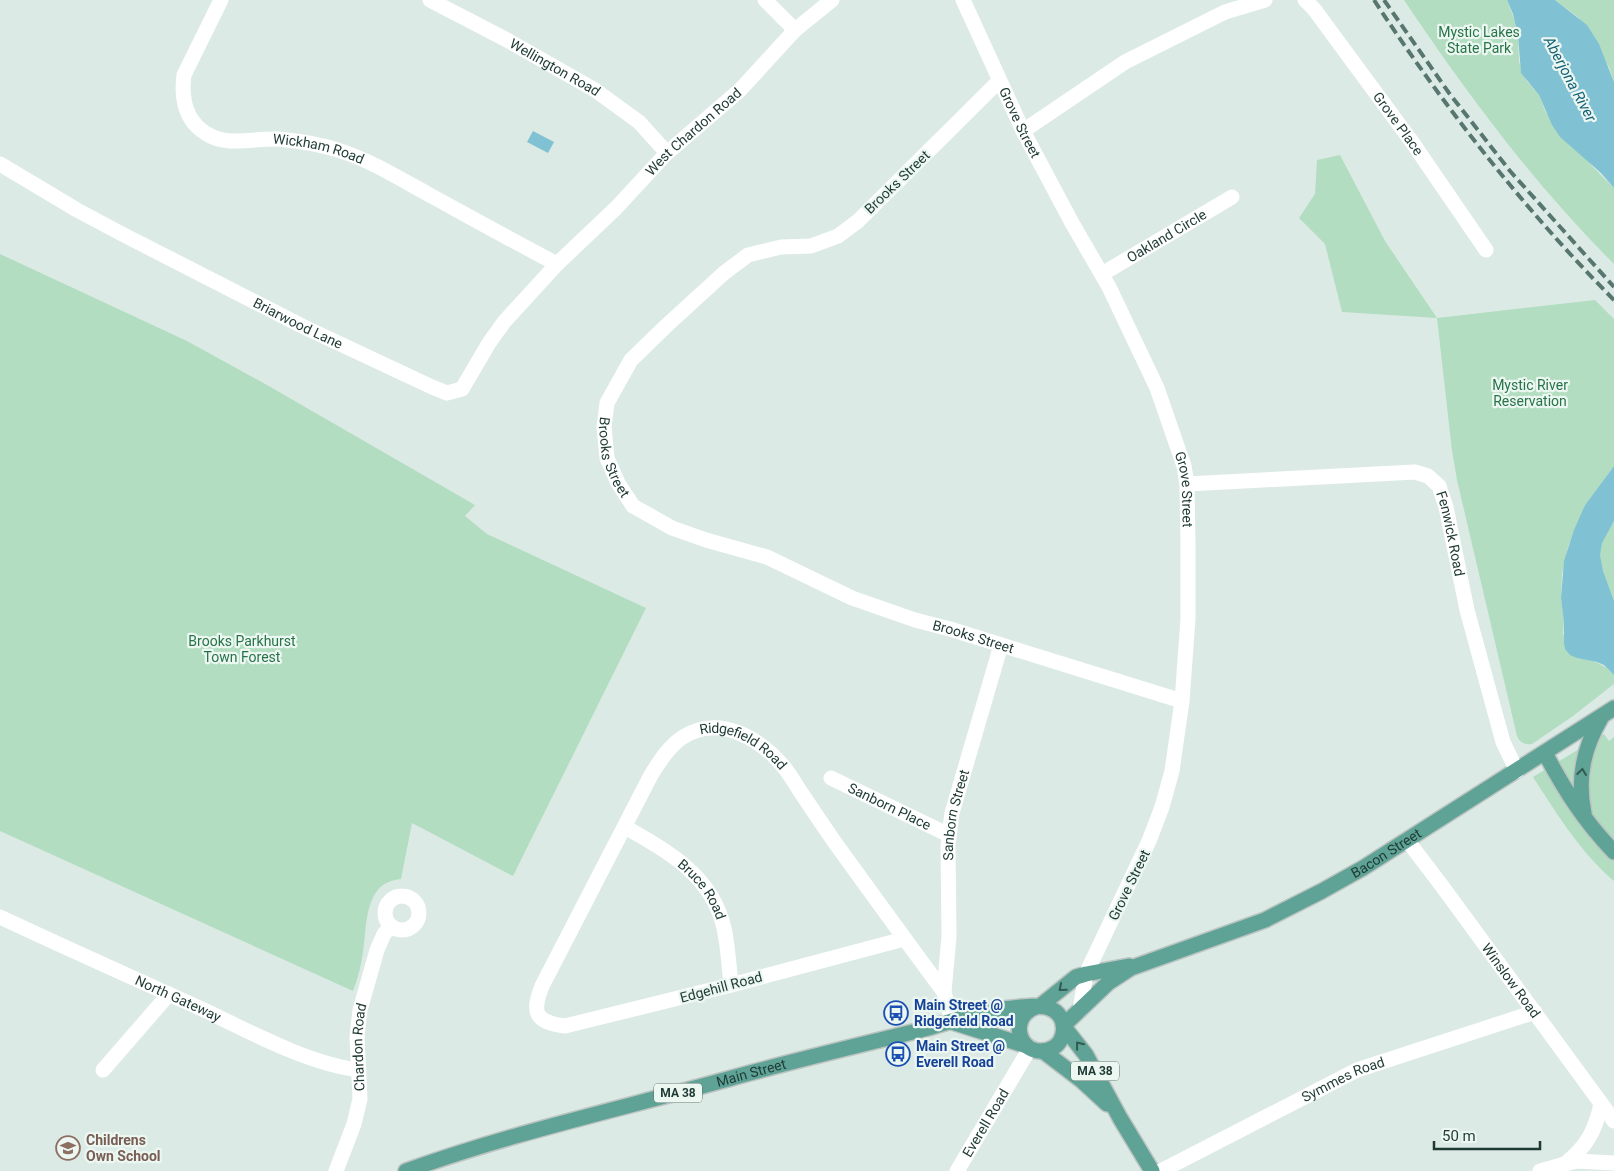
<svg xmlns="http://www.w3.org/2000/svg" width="1614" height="1171" font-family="Roboto,sans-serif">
<rect width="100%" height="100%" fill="#dceae5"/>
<g fill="#b3ddc1">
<path d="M1404 0H1507L1516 24 1518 35 1519 62 1526 80 1539 95 1546 113 1592 166 1614 188V264C1534 184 1467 94 1404 0Z"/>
<path d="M1555 0H1614V82L1609 67 1579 18Z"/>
<path d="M1340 155 1385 241 1437 318 1595 300 1614 319V466L1585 505 1568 547 1562 574 1561 598 1564 623 1563 634 1577 658C1593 660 1603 663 1614 675V684L1573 716 1532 744C1525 745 1520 743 1517 736L1457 480 1452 451 1437 318 1342 312 1325 244 1299 218 1315 194 1317 160Z"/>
<path d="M0 254 187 341 267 385 475 505 465 516 487 534 646 608 513 876 412 823 401 879C392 880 382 883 377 891 365 907 366 933 363 952 361 966 358 978 353 991L0 831Z"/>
<path d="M1614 521V601C1608 583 1595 562 1602 542 1605 535 1610 528 1614 521Z"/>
<path d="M1604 734 1609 741 1614 737V881C1580 852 1557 814 1533 777Z"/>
</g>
<g fill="#80c2d4">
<path d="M1507 0H1555L1587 25 1599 44 1614 82V188L1601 173 1560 137 1552 125 1539 95 1521 73 1518 35 1513 14Z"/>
<path d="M533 131 554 142 548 153 527 142Z"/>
<path d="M1614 466V521L1602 543 1600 555 1603 571 1614 601V675L1604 665 1597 662 1577 658 1570 655 1565 649 1564 643V623L1561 598 1564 561 1574 530 1585 505Z"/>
</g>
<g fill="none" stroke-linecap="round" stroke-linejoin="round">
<g stroke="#bcc4c2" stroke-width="18">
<g id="major">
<path d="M1545 753C1565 791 1585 822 1614 852"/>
<path d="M1584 813C1577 779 1583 749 1601 718"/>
<path d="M1040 1006 1076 977 1086 974 1129 966"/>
<path d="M952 1022 1027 1046"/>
<path id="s18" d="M1064 1025 1108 983 1131 968 1265 920 1322 891 1363 868 1614 708"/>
<path d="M1064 1027 1086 1055 1120 1118 1152 1171"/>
<path d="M1043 1051 1081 1080 1107 1104"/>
<path id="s19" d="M406 1171C511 1133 620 1109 728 1079 792 1061 856 1046 921 1030 947 1023 974 1013 1002 1009 1014 1008 1038 1004 1049 1008 1069 1015 1068 1044 1048 1050 1019 1058 1007 1017 1036 1007"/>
</g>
</g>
<g stroke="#fff" stroke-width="15">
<path id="s1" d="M221 0 184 75C181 98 185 121 207 134 228 147 254 138 278 139 300 141 320 144 341 151 371 161 399 178 426 193 470 217 513 241 557 264"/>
<path id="s2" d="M430 0 507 40 595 90 639 122 667 153"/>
<path d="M765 0 795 30"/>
<path id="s3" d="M963 0 1023 131 1072 223 1109 287 1157 388 1184 466 1187 484 1188 544V619L1182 701 1172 771 1162 807 1149 841 1086 974 1080 1010"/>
<path id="s4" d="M1305 0 1314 9 1412 142 1486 250"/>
<path id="s5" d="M999 81 858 221 838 236 811 246 781 247 748 255 724 273 666 326 631 360 607 403 604 427 607 458 618 483 633 506 672 528 706 540 767 557 852 598 915 620 950 629 1182 701"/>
<path d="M1023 131 1125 62 1225 12 1265 0"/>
<path id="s6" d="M0 164 77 210 122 234 304 327 432 387 447 393 462 389 489 343 504 322 557 264 616 208 667 153 740 90 795 30 832 0"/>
<path id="s7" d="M1102 274 1232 197"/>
<path id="s8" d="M1187 484 1415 472 1428 476 1439 486 1446 507 1467 610 1503 742 1517 771"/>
<path id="s9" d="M831 778 949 835"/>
<path id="s10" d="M625 827C667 851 712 875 724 928 728 946 729 966 731 985"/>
<path id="s11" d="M1407 840 1442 886 1614 1121"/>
<circle cx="402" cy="913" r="17"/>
<path id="s12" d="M0 917C68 949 136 979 204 1010 250 1032 309 1064 359 1070"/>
<path id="s13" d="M904 939 731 985 565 1026C536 1022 531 1014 542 986L651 775C660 761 669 746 683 737 719 714 759 738 783 766 790 774 796 785 802 794 815 813 827 832 841 851 875 898 909 945 944 992L952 1022"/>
<path id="s14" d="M944 992 949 936 948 845 952 813 1001 645"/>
<path d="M103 1070 169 994"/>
<path d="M1566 1163C1587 1146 1595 1131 1601 1104"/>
<path id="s15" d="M336 1171 354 1124 360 1099 357 1037 360 1010 377 950 384 934 391 926"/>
<path id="s16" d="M957 1171 1030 1048"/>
<path id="s17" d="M1161 1171 1357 1070 1535 1012"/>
<path d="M1540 1171 1576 1161 1614 1163"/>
</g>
<use href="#major" stroke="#5ea395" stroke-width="15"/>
<g stroke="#57766f" stroke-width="4" stroke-dasharray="10 5" stroke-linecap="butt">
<path d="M1374 0C1444 107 1524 209 1614 300"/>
<path d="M1384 0 1449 93 1510 171 1614 287"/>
</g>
</g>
<defs><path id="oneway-chevron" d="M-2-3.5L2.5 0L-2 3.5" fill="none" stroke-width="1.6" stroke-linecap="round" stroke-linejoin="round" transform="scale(1.25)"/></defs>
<g stroke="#315a51">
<use href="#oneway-chevron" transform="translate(1582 772) rotate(-83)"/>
<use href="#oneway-chevron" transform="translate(1062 988) rotate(140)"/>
<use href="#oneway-chevron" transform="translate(1079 1045) rotate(-128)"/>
</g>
<defs>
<g id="bus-ring" transform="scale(1.25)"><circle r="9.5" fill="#edf7f2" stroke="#1a4fb4" stroke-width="1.5"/><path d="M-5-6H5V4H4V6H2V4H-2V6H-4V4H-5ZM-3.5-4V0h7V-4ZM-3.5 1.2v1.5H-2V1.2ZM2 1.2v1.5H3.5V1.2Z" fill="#1a4fb4"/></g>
<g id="school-ring" transform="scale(1.25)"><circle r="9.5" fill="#edf7f2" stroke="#8d6e63" stroke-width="1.5"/><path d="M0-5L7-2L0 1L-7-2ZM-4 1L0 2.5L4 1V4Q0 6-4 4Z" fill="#8d6e63"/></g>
</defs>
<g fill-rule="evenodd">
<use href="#bus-ring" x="896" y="1013"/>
<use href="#bus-ring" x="898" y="1054"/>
<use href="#school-ring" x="68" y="1148"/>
</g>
<g text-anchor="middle" stroke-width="4.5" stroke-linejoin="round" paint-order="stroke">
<g fill="#edf7f2" stroke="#5c736d" stroke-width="1">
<rect x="1071" y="1061.5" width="48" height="19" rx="4"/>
<rect x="654" y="1083.5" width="48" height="19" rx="4"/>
</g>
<g font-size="12" font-weight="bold" fill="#1e3a34">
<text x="1095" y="1075">MA 38</text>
<text x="678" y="1097">MA 38</text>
</g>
<g font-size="14" fill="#267348" stroke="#edf7f2">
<text x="1479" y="37">Mystic Lakes<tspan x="1479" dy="16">State Park</tspan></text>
<text x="1530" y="390">Mystic River<tspan x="1530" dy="16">Reservation</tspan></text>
<text x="242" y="646">Brooks Parkhurst<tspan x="242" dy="16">Town Forest</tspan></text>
</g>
<g font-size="14" fill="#1e3a34" stroke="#edf7f2">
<text dy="5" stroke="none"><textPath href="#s2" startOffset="142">Wellington Road</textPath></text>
<text dy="5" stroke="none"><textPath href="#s3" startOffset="135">Grove Street</textPath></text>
<text dy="5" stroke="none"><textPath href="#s4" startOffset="155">Grove Place</textPath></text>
<text dy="5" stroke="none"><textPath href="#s6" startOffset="866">West Chardon Road</textPath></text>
<text dy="5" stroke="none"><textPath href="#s1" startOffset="265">Wickham Road</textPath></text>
<text transform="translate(897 182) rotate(-44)" y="5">Brooks Street</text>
<text dy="5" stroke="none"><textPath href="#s7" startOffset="75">Oakland Circle</textPath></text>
<text dy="5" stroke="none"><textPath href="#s6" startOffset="338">Briarwood Lane</textPath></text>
<text dy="5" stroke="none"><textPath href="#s5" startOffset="579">Brooks Street</textPath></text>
<text dy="5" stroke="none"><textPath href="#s3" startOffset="540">Grove Street</textPath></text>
<text dy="5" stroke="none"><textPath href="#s8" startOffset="306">Fenwick Road</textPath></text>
<text dy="5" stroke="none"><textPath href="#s5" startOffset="999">Brooks Street</textPath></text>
<text dy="5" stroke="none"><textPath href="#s13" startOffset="764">Ridgefield Road</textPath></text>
<text dy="5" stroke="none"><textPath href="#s9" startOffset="65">Sanborn Place</textPath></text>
<text dy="5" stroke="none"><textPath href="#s14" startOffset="178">Sanborn Street</textPath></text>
<text dy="5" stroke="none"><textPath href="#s18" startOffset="369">Bacon Street</textPath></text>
<text transform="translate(1129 885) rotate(-64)" y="5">Grove Street</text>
<text dy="5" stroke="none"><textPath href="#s10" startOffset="101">Bruce Road</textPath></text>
<text dy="5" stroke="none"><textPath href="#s11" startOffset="175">Winslow Road</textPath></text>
<text transform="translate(721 987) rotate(-15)" y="5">Edgehill Road</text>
<text dy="5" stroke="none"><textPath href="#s12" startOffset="196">North Gateway</textPath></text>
<text dy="5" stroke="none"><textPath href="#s15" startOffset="128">Chardon Road</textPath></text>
<text dy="5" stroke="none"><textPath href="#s19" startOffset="359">Main Street</textPath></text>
<text dy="5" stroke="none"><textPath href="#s17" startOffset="204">Symmes Road</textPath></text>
<text dy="5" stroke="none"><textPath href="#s16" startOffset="56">Everell Road</textPath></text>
</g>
<g font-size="14" font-weight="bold" fill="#164399" stroke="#edf7f2" text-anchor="start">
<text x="914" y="1010">Main Street @<tspan x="914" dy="16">Ridgefield Road</tspan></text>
<text x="916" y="1051">Main Street @<tspan x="916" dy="16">Everell Road</tspan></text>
</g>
<g font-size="14" font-weight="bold" fill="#785e54" stroke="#edf7f2" text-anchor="start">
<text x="86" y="1145">Childrens<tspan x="86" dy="16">Own School</tspan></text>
</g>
<g font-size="15" font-style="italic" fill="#156278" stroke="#edf7f2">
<text transform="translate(1570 79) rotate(62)" y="5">Aberjona River</text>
</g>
</g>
<path d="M1434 1141v8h106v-8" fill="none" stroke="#1e3a34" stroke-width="2.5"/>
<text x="1442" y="1141" font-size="15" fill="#1e3a34" stroke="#edf7f2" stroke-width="4" paint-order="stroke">50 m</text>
</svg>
